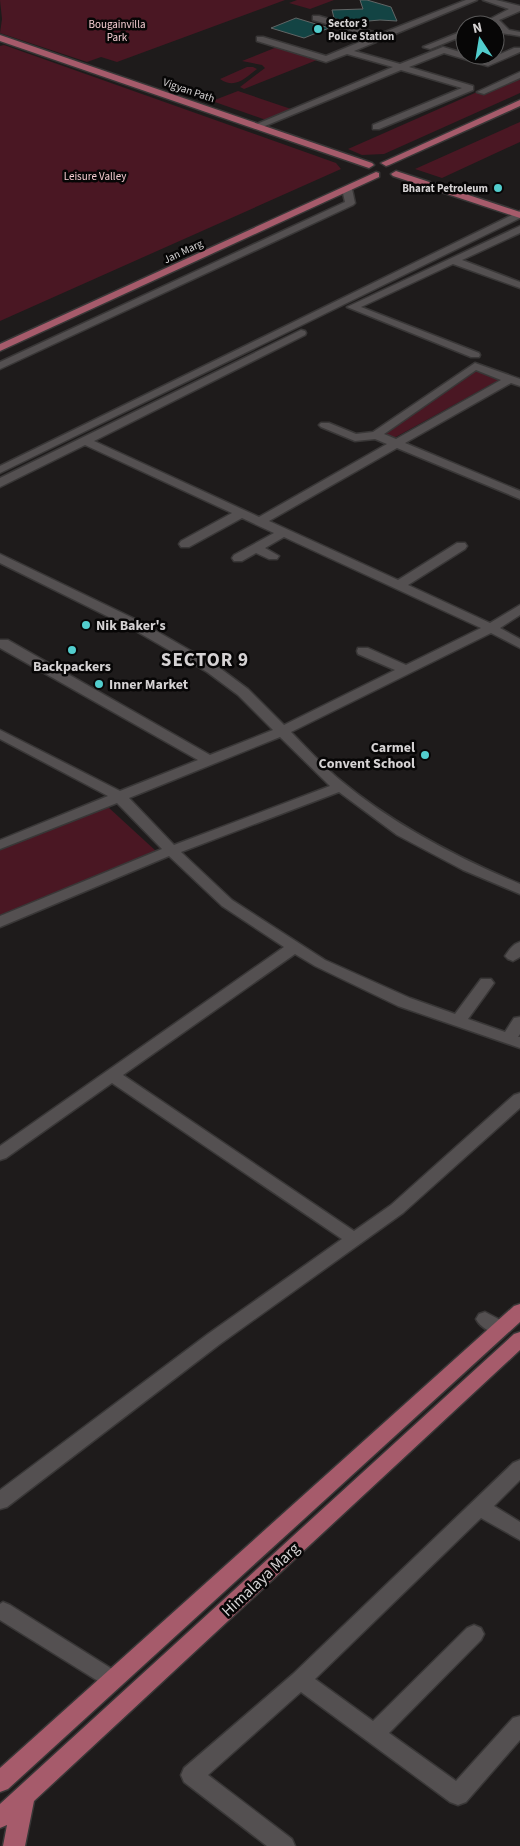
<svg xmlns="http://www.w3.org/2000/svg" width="520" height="1846" font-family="'Source Sans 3',sans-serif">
<rect width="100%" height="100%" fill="#1e1b1b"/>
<g fill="#4a1723">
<path d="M0 0H285L117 62 101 57 87 62 0 33 2 19Z"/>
<path d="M297 0H334L310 9 289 3Z"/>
<path d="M4 45 336 163 341 169 0 321V46Z"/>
<path d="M277 47 317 60 244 89 240 87 265 68 262 65 242 61Z"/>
<path d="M247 67H253L257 69C244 79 235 89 220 79Z"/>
<path d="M520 73V93L384 154 362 155 348 149Z"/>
<path d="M238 91 291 109 266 120 212 101Z"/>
<path d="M520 122V142L442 178 415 169Z"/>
<path d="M476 371 499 380 394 438 384 433Z"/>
<path d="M108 807 157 852 0 916V849Z"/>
</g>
<g fill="#134444" stroke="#616565">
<path d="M360 0H367L391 7 397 21 380 20 357 22 350 20 345 22 334 18 332 10 363 9Z"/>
<path d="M296 18 329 28 304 38 271 28Z"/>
</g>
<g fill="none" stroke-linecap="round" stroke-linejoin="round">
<g stroke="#393737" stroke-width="3">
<g id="minor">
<path d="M466 0H477L354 51 400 64 443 47 487 60 514 48H520V52L488 66 444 53 409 67 473 86V90L379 129H373V125L462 88 401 70 260 128H254L252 126 393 67 347 54 326 62 257 41V37H263L326 56 372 37 313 20V16H319L380 34Z"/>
<path d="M483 0H496L520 6V11L499 20 509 30 520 32V36L495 32V28H498L490 19 509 9Z"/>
<path d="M465 30V35L430 49 423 47Z"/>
<path d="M520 72V78L484 94 477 92Z"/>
<path d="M347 186 352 189 355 203 353 205 0 369V362L345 202 342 189Z"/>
<path d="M520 211V218L0 473V466Z"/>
<path d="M520 226V233L462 260 520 282V288L453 264 361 307 479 353 480 355 479 357H471L347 307Z"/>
<path d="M301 330 305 331 306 333 305 335 94 441 259 517 387 444 375 439 355 441 321 427 319 425 321 423H329L356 434 373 432 475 363 520 379V386L511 383 405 443 520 491V499L397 448 269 521 398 580 457 543H465L467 546 465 549 408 585 490 623 520 605V615L500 628 520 639V648L491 633 291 732C307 748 323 766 340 780 394 825 456 857 520 884V894L463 870 397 835 339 792 181 852 232 900 325 960 410 998 455 1014 481 979H491L494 983 468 1019 505 1032 514 1018 520 1017V1034L518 1037H520V1048L398 1006 315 966 295 954 123 1075 354 1231 391 1205 514 1095 520 1093V1108L403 1213 220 1344 7 1507 0 1509V1490L208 1334 342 1239 112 1083 6 1158 0 1160V1146L284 947 222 906 169 856 0 927V916L162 849 117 803 0 849V840L108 796 0 739V730L120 791 198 760 0 648V640H8L210 755 273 730 238 695 207 672 129 627 0 563V554L139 621 217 666 248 689 284 725 395 670 358 654 357 651 358 648H368L406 665 481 628 284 537 265 548 279 556 277 559H269L256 553 242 561H234L232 558 234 555 274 533 242 518 189 547H181L179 544 181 541 232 513 85 445 0 487V478ZM476 370 501 380 396 439 384 434ZM280 737 330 786 174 845 129 798Z"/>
<path d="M520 942V957L513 961 508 959 505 956C509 950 513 944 520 942Z"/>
<path d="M485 1312 506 1323 509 1328 506 1333C496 1336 481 1329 476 1319L479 1314Z"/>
<path d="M520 1460V1480L494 1506 520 1522V1540L481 1518 315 1679 373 1721 467 1628 474 1625 481 1628 484 1634 481 1640 389 1733 456 1781 513 1718 520 1716V1740L466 1802 458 1805 450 1802 301 1692 208 1775 292 1839 295 1846H267L184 1782 181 1775 184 1768 293 1674 513 1463Z"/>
<path d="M3 1602 10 1605 120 1674 123 1680 120 1686 113 1689 106 1686 0 1620V1604Z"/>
</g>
</g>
<g stroke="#393737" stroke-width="3">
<g id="major">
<path d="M0 35 372 163 374 165 369 168 366 167 0 41Z"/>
<path d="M520 100V106L389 165 386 166 381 163Z"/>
<path d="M396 171 520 212V218L393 176 391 174Z"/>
<path d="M376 172 379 173V177L0 351V344Z"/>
<path d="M520 1304V1322L8 1789 0 1792V1768L514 1306Z"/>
<path d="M520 1332V1350L34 1801 25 1846H3L7 1825 0 1828V1804L514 1334Z"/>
</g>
</g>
<use href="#minor" fill="#545051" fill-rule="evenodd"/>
<use href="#major" fill="#a65b6b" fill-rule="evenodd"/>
</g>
<g fill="#52cdcd" stroke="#070606" stroke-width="2">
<circle cx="318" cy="29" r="5"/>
<circle cx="498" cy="188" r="5"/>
<circle cx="86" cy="625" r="5"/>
<circle cx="72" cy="650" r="5"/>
<circle cx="99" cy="684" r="5"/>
<circle cx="425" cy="755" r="5"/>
</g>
<g text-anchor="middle" stroke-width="5" stroke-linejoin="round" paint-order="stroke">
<g font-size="11" font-weight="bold" fill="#d5d2d3" stroke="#070606" text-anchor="start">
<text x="328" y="27">Sector 3<tspan x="328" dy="13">Police Station</tspan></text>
<text x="488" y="192" text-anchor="end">Bharat Petroleum</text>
</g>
<g font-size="11" fill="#f4ccd1" stroke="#070606">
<text x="117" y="28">Bougainvilla<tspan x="117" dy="13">Park</tspan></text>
<text x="95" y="180">Leisure Valley</text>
</g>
<g font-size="11" fill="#d5d2d3" stroke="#070606">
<text transform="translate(189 90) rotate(19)" y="4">Vigyan Path</text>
<text transform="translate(183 251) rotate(-25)" y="4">Jan Marg</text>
</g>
<g font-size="14" font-weight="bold" fill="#d5d2d3" stroke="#070606" text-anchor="start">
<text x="96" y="630">Nik Baker's</text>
<text x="72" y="671" text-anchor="middle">Backpackers</text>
<text x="109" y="689">Inner Market</text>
<text x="415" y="752" text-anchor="end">Carmel<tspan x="415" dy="16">Convent School</tspan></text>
</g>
<g font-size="16" fill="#d5d2d3" stroke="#070606">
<text transform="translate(260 1579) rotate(-43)" y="6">Himalaya Marg</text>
</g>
<g font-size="19" font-weight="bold" letter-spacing="1" fill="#d5d2d3" stroke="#070606">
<text x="205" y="666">SECTOR 9</text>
</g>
</g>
<g transform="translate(480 40) rotate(348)"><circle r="24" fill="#070606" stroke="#595858"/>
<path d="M0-4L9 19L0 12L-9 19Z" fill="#52cdcd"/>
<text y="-8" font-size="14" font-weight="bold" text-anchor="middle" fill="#d5d2d3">N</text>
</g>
</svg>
